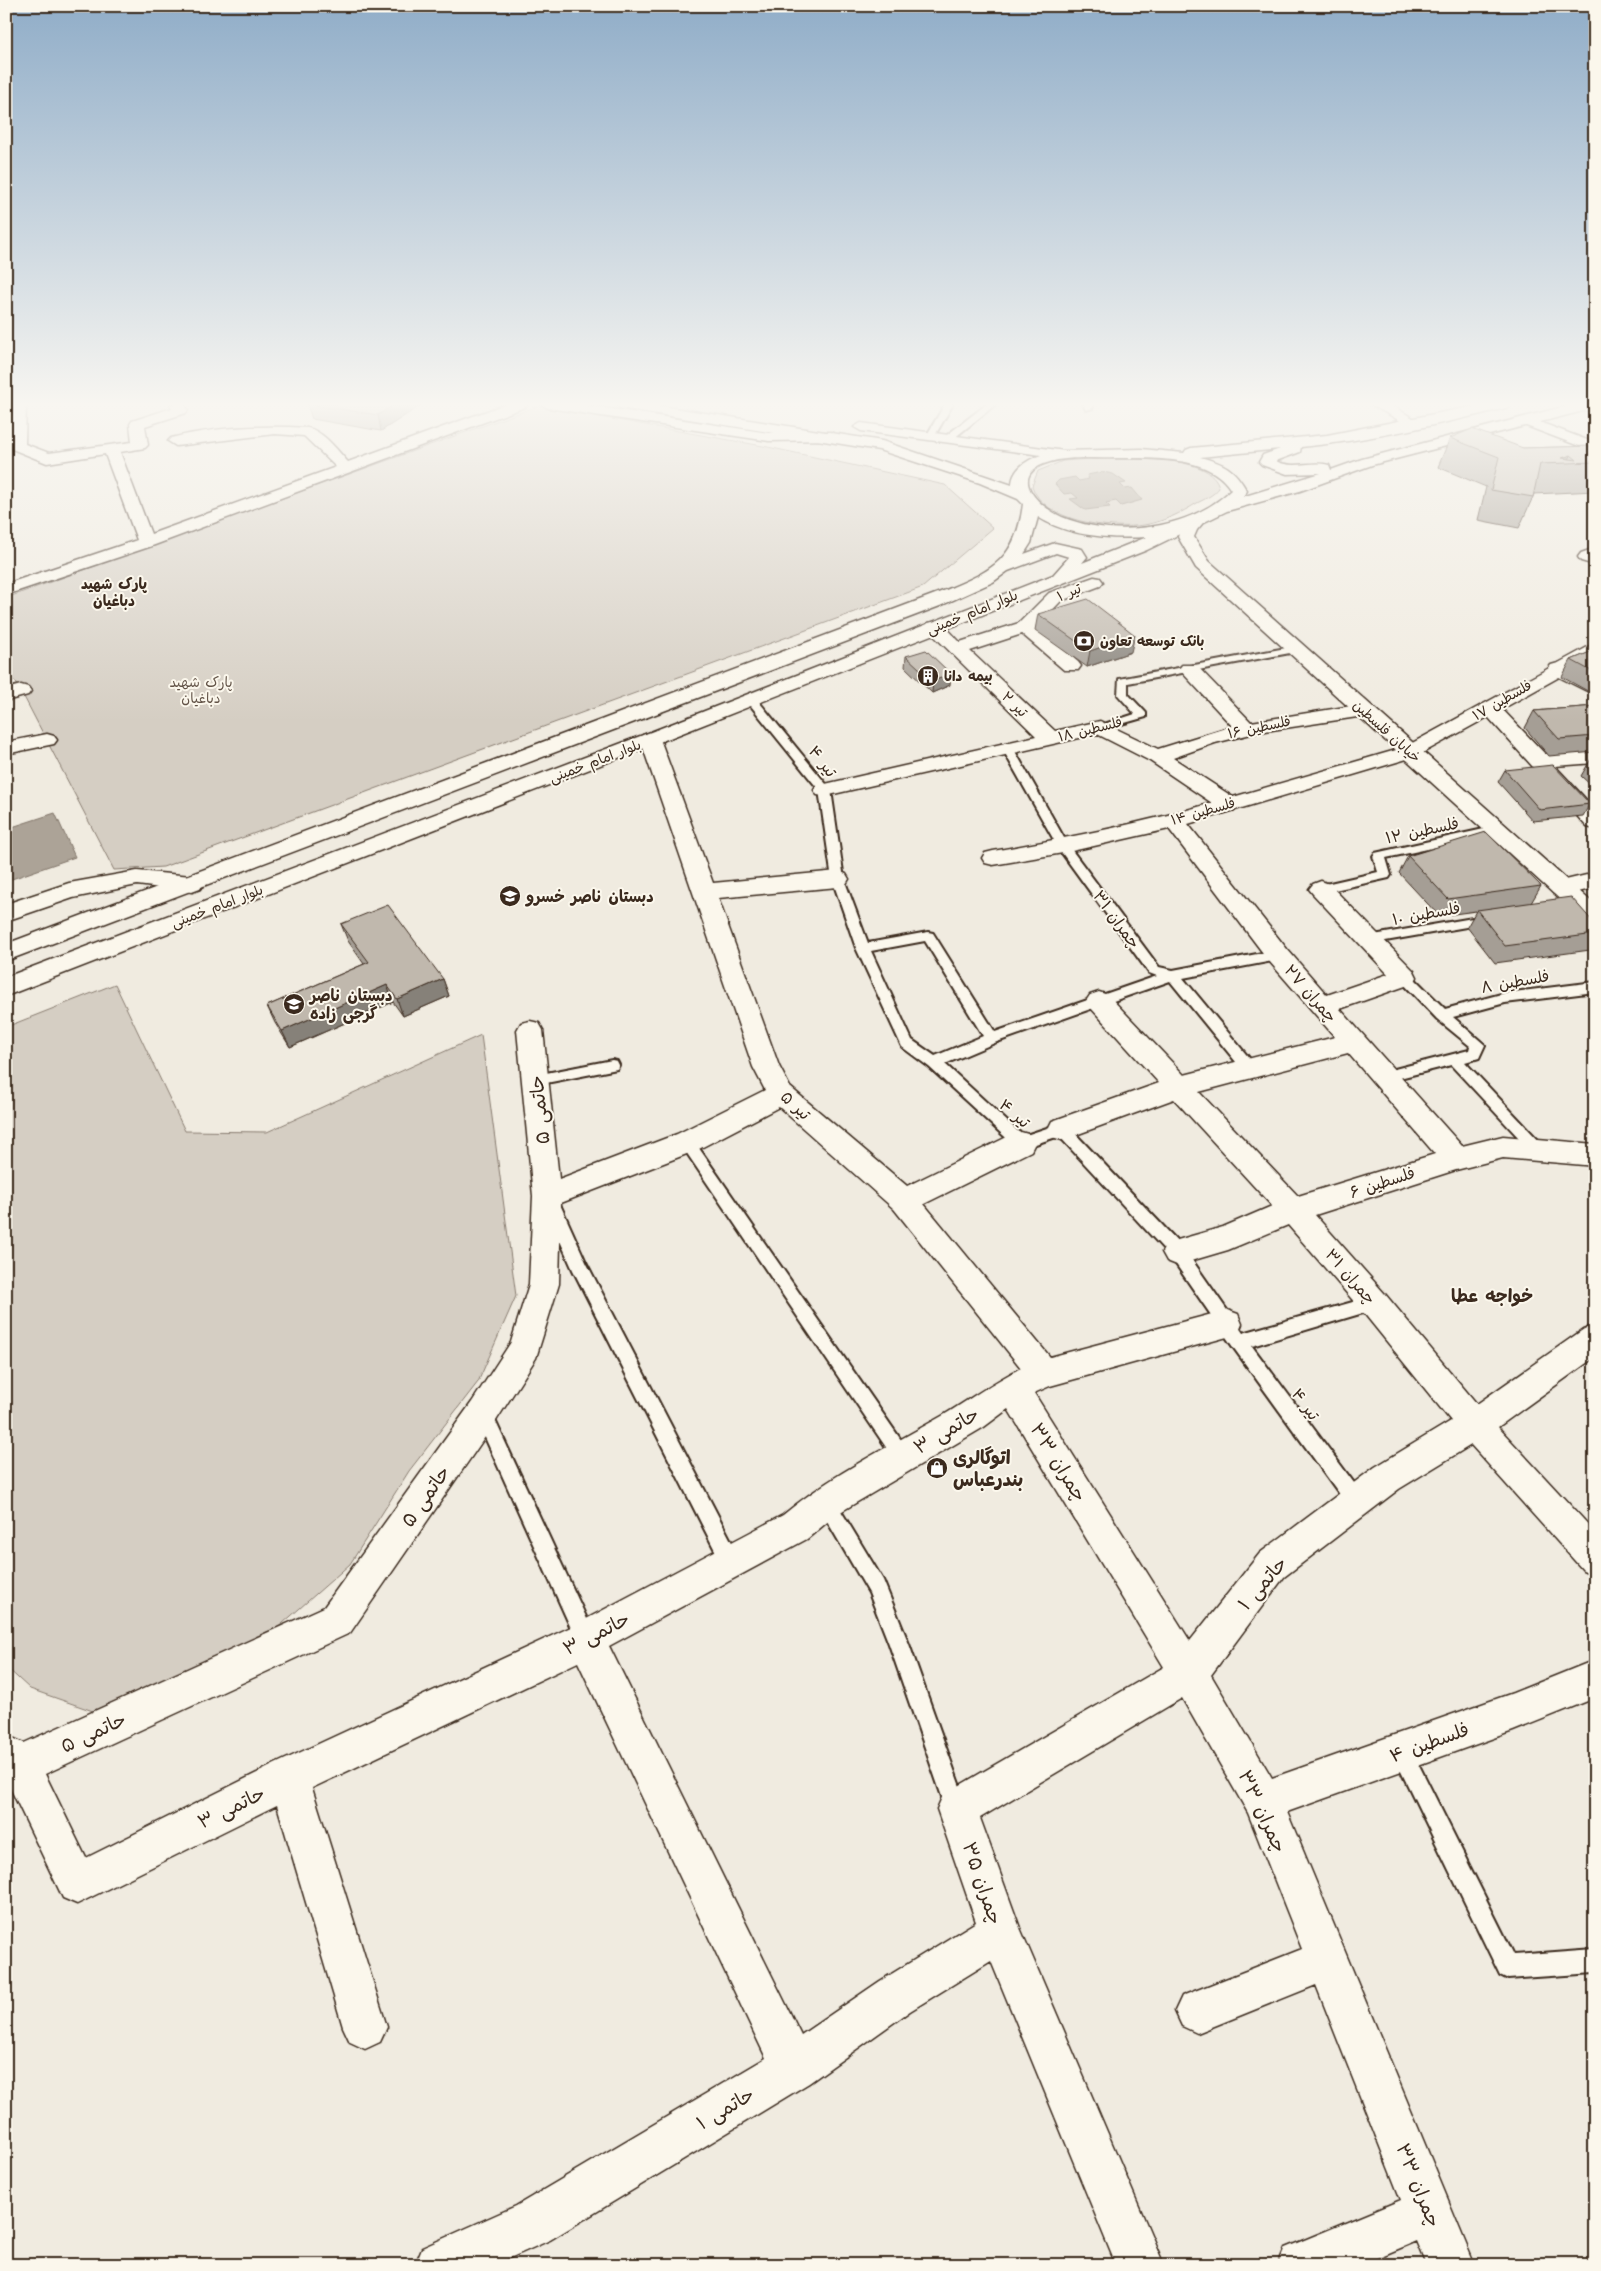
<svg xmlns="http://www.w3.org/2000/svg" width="1601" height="2271" font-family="'Architects Daughter','Playpen Sans Arabic',sans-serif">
<rect width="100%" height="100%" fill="#f0ebe0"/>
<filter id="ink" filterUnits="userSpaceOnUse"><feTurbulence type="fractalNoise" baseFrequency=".02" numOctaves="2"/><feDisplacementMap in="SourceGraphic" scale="10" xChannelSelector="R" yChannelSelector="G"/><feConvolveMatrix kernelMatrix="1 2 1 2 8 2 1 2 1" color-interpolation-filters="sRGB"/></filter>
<g filter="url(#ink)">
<g fill="#d5cec3" stroke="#887c70">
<path d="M538 406 763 446 945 485 993 528 923 587 163 867 114 870 21 691 15 681 6 683V598Z"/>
<path d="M1090 459C1116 459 1214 452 1219 488 1214 495 1205 499 1197 503 1181 513 1163 522 1144 525 1112 530 1043 522 1032 486L1038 471 1063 461Z"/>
<path d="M115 984 185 1131 267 1132 481 1035 516 1296 478 1382 409 1471 350 1564 274 1631 93 1711 30 1689 6 1667V1027Z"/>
</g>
<g fill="#aca397" stroke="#7f7367">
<path d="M1103 472 1113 474 1126 483 1120 484 1125 489 1132 488 1142 500 1121 506 1116 501 1106 503 1110 507 1085 510 1070 499 1078 498 1072 493 1064 494 1055 484 1059 480 1075 477 1079 481 1089 479 1087 475Z"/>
<path d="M55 813 75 857 6 881V829Z"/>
</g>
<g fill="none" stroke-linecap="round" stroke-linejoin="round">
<g stroke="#3b2a1e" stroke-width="4">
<g id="service">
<path d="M945 404H953L934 437H928L927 435Z"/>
<path d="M987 404H996L953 439H947V435Z"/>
<path d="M1083 404H1091L1093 408 1086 410Z"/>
<path d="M1297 646 1301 647V651L1128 683V694L1146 713V717L1100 730 1095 727 1135 714 1118 695 1119 679Z"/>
<path d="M751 696 755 697 831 790 844 879 868 943 928 932 933 933 995 1032 1157 976 1149 973 1059 849 1002 748 1004 746H1012L1068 845 1159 967 1173 970 1278 950 1283 952 1285 955 1283 958 1278 960 1183 978 1255 1065 1257 1069 1255 1073H1245L1170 981 997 1042 945 1064 1023 1136 1062 1123 1067 1125 1183 1247 1243 1333 1374 1296 1380 1298 1382 1303 1380 1308 1252 1346 1363 1495 1365 1501 1363 1507 1356 1510 1349 1507 1233 1347 1171 1257 1059 1136 1021 1149 1016 1147 929 1067 902 1047 856 948 832 879 819 790 747 701V697ZM925 941 983 1036 935 1056 912 1040 871 951Z"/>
<path d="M1493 827 1499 831 1497 834 1386 858 1391 875 1389 878 1321 893 1315 889 1321 885 1378 872 1373 856 1375 853Z"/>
<path d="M1490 915 1496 919 1495 922 1368 944 1361 940 1368 936Z"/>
<path d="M1405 972 1410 974 1445 1009 1505 993 1595 982V992L1505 1003 1453 1017 1485 1045 1479 1058 1465 1062 1543 1145 1546 1149 1543 1153 1538 1155 1533 1153 1451 1065 1384 1082 1379 1081 1377 1077 1379 1073 1469 1050 1470 1046 1437 1019 1400 980 1398 977Z"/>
<path d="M612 1060 617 1061 619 1065 617 1069 536 1085 531 1084 529 1080 531 1076 536 1075Z"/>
<path d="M687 1136 692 1138 908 1450 911 1456 908 1462 902 1465 896 1462 682 1146 679 1142 682 1138Z"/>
<path d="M553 1201 559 1202 586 1262 738 1554 741 1561 738 1568 731 1571 724 1568 573 1270 545 1207 547 1202Z"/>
<path d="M483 1405 489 1407 593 1632 596 1639 593 1646 586 1649 579 1646 474 1413 477 1407Z"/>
<path d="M825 1493 832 1496 883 1580 909 1644 968 1809 965 1817 957 1820 949 1817 889 1644 869 1593 816 1502 818 1496Z"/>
<path d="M1402 1741 1409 1745 1514 1955 1595 1949V1973L1508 1979 1500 1975 1395 1759 1391 1752 1395 1745Z"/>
</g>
</g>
<g stroke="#3b2a1e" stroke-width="3">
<g id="minor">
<path d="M12 404H26L25 444 49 453 132 442 130 424 132 421 172 408 170 404H184L188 410 186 413 145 426 148 445 145 448 120 452 151 534 336 467 304 436 275 434 176 446 168 441 171 438C215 427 263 425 308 428 324 432 337 450 348 462L506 404H527L525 407 152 546 6 595V584L137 540 105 454 47 463 12 449 9 446Z"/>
<path d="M1526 417 1595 443V452L1521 424 1519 421Z"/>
<path d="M1595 548V565L1581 561 1578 557 1581 553Z"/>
<path d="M1094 577 1100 578 1103 582 1100 586 1061 601 1036 627 1078 662 1081 666 1078 670H1064L1022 634 970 651 1055 731 1100 721 1158 749 1232 726 1179 669 1182 665H1196L1251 722 1364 704 1371 706 1374 710 1371 714 1364 716 1259 732 1215 743 1173 758 1233 797 1403 748 1595 643V657L1502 709 1545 754 1595 751V763L1555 766 1595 809V829L1587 827 1488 717 1417 756 1188 824 1287 949 1327 995 1388 974 1313 894 1309 889 1313 884 1321 881 1329 884 1414 971 1417 977 1414 983 1340 1009 1462 1146 1503 1136 1595 1144V1166L1503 1158 1456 1170 1315 1215 1385 1294 1477 1404 1584 1329 1595 1325V1357L1498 1427 1595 1532V1575L1583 1570 1471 1445 1399 1489 1284 1577 1211 1675 1272 1778 1513 1693 1595 1660V1698L1513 1731 1287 1812 1475 2265H1427L1417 2241 1360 2265H1278L1285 2248 1401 2200 1316 1985 1197 2033 1182 2026 1175 2011 1182 1996 1302 1949 1248 1813 1182 1698 980 1818 1020 1928 1164 2265H1116L991 1961 910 2011 809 2083 550 2240 494 2265H415L422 2248 516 2206 766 2058 578 1662 312 1788 387 2027 380 2042 365 2049 350 2042 343 2027 277 1805 77 1904 63 1898 6 1779V1735L24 1743 324 1607 472 1402 511 1342 529 1284 533 1196 517 1030 521 1023 530 1021 539 1023 543 1030 559 1179 677 1134 765 1090 753 1067 640 739 643 735 650 733 657 735 660 739 713 883 838 871 846 874 849 879 846 884 838 887 718 898 779 1066 790 1087 907 1186 1011 1135 1021 1132 1031 1135 1035 1143 1031 1151 924 1204 1050 1357 1227 1310 1238 1314 1242 1324 1238 1334 1050 1386 1034 1393 1190 1641 1260 1553 1375 1467 1451 1421 1363 1312 1288 1225 1228 1250 1177 1265 1167 1261 1162 1252 1167 1243 1223 1227 1272 1206 1174 1099 1062 1140 1052 1137 1048 1129 1052 1121 1159 1083 1090 1007 1086 1001 1090 995 1099 992 1108 995 1184 1075 1335 1037 1269 961 1169 829 1063 853 993 865 985 863 982 858 985 853 993 851C1067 838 1140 824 1212 803L1150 761 1097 734 825 796 817 795 814 790 817 785 825 784 1036 736 925 627 928 623C942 619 950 632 960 642L1019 623 1049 593ZM1348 1053 1435 1154 1298 1196 1199 1092ZM779 1107 894 1209 1021 1368C993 1382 969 1400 942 1416 888 1447 831 1475 783 1515L573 1626 275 1764 86 1858 45 1774 350 1633 494 1424 536 1358 559 1284 561 1203 697 1150ZM1008 1409 1164 1667 943 1795 937 1809 976 1922 880 1981 801 2035 609 1646 807 1539 837 1514 984 1427Z"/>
<path d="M21 685 28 687 31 691 28 695 6 701V689Z"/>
<path d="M47 734 54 736 57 740 54 744 6 754V742Z"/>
<path d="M137 871 192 876 200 879 203 884 200 889 192 892 137 885 73 898 6 921V904L69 883Z"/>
<path d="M1595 873V888L1561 896 1553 893 1549 888 1553 883Z"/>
</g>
</g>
<g stroke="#3b2a1e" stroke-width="3">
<g id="tertiary">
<path d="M1370 404H1389L1423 424 1416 428 1411 427Z"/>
<path d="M1199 513 1207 518 1197 530 1194 537 1209 561 1595 905V926L1587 924 1196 568 1178 537C1181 526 1188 516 1199 513Z"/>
<path d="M1558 663 1595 681V695L1551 673 1548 669 1551 665Z"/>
</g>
</g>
<g stroke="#3b2a1e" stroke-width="3">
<path id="secondary" d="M541 404H579L769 433 831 432 838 436 831 440 769 441 548 408Z"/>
</g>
<g stroke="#3b2a1e" stroke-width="3">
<path id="primary" d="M614 404H649L882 441 1012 485C1012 469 1027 460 1041 455L861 431 854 427 861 423 1065 451 1141 449 1184 453 1186 450 1191 448 1327 435 1485 404H1512L1510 407C1442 424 1371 440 1301 447L1300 452 1276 461C1293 470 1311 460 1329 465L1331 470 1362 459 1574 404H1595V408L1372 465 1300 491 1227 511 1147 550 657 743 6 996V977L643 735 1053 575 1069 557 1056 553 1008 571 993 582 940 606 6 961V944L946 590C994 570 1016 559 1023 504L1018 499 980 483 879 450 621 408ZM1280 449 1263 455 1259 462 1262 465 1287 474 1321 473 1242 497 1247 491C1234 468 1225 464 1200 457ZM1115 458C1151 459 1210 454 1231 490 1189 530 1116 539 1062 517 1037 506 1006 474 1050 462 1071 456 1094 459 1115 458ZM1038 517C1069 537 1111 539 1147 537L1082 563 1087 557 1082 549 1055 543 1024 554 1031 543Z"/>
</g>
<use href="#service" fill="#fbf7ec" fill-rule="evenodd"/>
<use href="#minor" fill="#fbf7ec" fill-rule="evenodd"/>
<use href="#tertiary" fill="#fbf7ec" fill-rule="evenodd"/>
<use href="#secondary" fill="#fbf7ec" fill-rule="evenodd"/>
<use href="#primary" fill="#fbf7ec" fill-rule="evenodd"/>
</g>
<g fill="#a59e95" stroke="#3b2a1e">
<path d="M307 404H423L381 431 312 419Z"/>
<path d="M1450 438 1523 448 1595 446V491L1534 494 1533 497 1519 528 1478 520 1486 487 1438 467Z"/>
<path d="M1038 614 1131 652 1087 667 1035 630Z"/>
<path d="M1595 650V695L1562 677 1571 660Z"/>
<path d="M906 656 950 685 932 693 905 667Z"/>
<path d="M1595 706V752L1549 756 1525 728 1534 711Z"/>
<path d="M1595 758V789L1581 776 1591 759Z"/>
<path d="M1505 770 1590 804 1583 816 1533 821 1498 782Z"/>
<path d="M1408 856 1541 886 1531 903 1595 924V943L1590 950 1495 963 1467 927 1476 911 1439 916 1399 873Z"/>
<path d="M341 924 443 979 449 996 403 1016 393 1002 290 1047 275 1023 267 1006 364 964 348 941Z"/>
</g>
<g fill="#868179" stroke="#3b2a1e">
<path d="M395 404H423L381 431 378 415Z"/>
<path d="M1571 455 1568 463 1562 458Z"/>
<path d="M1135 635 1131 652 1087 667 1090 651Z"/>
<path d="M951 674 950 685 932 693 933 681Z"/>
<path d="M443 979 449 996 403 1016 397 999Z"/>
<path d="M387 985 393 1002 290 1047 282 1031Z"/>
</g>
<g fill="#c0b8ad" stroke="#3b2a1e" fill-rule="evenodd">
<path d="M307 404H395L378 415Z"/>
<path d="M1472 429 1523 448 1595 446V462L1540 464 1533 497 1491 490 1499 457 1450 438ZM1571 455 1577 460 1562 458Z"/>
<path d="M1088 599 1135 635 1090 651 1038 614Z"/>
<path d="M926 650 951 674 933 681 906 656Z"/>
<path d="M1595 650V673L1571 660Z"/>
<path d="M1595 706V736L1559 739 1534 711Z"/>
<path d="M1553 765 1590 804 1540 810 1505 770Z"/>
<path d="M1486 832 1541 886 1448 899 1408 856Z"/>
<path d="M1571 897 1595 924V934L1505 946 1477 910Z"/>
<path d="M388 905 443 979 397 999 387 985 282 1031 267 1006 369 962 341 924Z"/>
</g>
</g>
<linearGradient id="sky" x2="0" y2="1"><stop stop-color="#90adc8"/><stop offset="0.56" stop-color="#f8f6f1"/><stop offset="1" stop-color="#f8f6f1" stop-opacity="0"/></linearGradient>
<rect width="1601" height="722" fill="url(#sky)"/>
<defs>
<g id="bank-disc" transform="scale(1.125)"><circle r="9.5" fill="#3b2a1e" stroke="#fbf7ec"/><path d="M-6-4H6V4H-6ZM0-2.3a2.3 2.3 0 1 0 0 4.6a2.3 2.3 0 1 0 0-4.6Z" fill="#fff"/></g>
<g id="building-disc" transform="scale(1.125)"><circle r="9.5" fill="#3b2a1e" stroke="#fbf7ec"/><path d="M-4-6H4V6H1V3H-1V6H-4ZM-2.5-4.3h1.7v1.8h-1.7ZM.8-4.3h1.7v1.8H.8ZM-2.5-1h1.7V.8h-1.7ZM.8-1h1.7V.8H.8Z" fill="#fff"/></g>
<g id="school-disc" transform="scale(1.125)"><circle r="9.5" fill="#3b2a1e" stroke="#fbf7ec"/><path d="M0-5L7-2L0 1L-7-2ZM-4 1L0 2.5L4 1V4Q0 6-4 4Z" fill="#fff"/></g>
<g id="shop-disc" transform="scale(1.125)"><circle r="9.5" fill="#3b2a1e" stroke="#fbf7ec"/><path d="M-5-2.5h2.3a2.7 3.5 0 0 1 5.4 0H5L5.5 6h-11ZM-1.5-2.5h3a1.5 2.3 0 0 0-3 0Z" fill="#fff"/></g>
</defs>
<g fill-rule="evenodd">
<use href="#bank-disc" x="1084" y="641"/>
<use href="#building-disc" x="928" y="676"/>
<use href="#school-disc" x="510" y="896"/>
<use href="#school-disc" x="294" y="1004"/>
<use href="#shop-disc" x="937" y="1468"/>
</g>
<g text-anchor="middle" stroke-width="4" stroke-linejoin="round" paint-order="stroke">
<g font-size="14" fill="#3b2a1e" stroke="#fbf7ec">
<text transform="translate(1069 592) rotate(-23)" y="5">تیر ۱</text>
<text transform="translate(972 612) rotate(-22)" y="5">بلوار امام خمینی</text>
<text transform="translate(1502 700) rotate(-30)" y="5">فلسطین ۱۷</text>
<text transform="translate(1015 704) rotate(44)" y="5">تیر ۲</text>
<text transform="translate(1259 727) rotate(-12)" y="5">فلسطین ۱۶</text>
<text transform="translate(1090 729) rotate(-14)" y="5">فلسطین ۱۸</text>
<text transform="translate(1387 731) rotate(42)" y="5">خیابان فلسطین</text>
<text transform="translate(595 761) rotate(-21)" y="5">بلوار امام خمینی</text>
<text transform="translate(1203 811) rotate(-16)" y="5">فلسطین ۱۴</text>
<text transform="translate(217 906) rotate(-21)" y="5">بلوار امام خمینی</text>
</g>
<g font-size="14" font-weight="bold" fill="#3b2a1e" stroke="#fbf7ec" text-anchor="start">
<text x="1100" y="646">بانک توسعه تعاون</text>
<text x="944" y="681">بیمه دانا</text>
</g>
<g font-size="14" fill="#625347" stroke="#fbf7ec">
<text x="201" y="687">پارک شهید<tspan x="201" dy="16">دباغیان</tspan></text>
</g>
<g font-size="15" font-weight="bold" fill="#3b2a1e" stroke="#fbf7ec">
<text x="114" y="589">پارک شهید<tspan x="114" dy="17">دباغیان</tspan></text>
</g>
<g font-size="16" fill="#3b2a1e" stroke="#fbf7ec">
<text transform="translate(823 761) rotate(52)" y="6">تیر ۴</text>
<text transform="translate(1422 830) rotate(-12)" y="6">فلسطین ۱۲</text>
<text transform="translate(1426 913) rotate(-10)" y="6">فلسطین ۱۰</text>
<text transform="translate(1117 919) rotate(54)" y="6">چمران ۳۱</text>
<text transform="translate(1515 981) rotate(-10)" y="6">فلسطین ۸</text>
<text transform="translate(1311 993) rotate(49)" y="6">چمران ۲۷</text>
<text transform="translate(796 1105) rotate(43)" y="6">تیر ۵</text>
<text transform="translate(1015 1113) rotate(41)" y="6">تیر ۴</text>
<text transform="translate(1382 1182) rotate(-18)" y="6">فلسطین ۶</text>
<text transform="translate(1351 1276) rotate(49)" y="6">چمران ۳۱</text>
<text transform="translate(1306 1404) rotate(54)" y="6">تیر ۴</text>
</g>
<g font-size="16" font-weight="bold" fill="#3b2a1e" stroke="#fbf7ec" text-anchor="start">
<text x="526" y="902">دبستان ناصر خسرو</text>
<text x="310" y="1001">دبستان ناصر<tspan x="310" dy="18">گرجی زاده</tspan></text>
</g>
<g font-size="18" font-weight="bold" fill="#3b2a1e" stroke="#fbf7ec">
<text x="1492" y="1302">خواجه عطا</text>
</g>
<g font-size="19" fill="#3b2a1e" stroke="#fbf7ec">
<text transform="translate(539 1110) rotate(-96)" y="7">حاتمی ۵</text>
<text transform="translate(946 1430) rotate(-31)" y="7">حاتمی ۳</text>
<text transform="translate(1059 1462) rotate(58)" y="7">چمران ۳۳</text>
<text transform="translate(425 1496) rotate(-55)" y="7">حاتمی ۵</text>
<text transform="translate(1262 1583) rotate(-49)" y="7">حاتمی ۱</text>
<text transform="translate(596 1633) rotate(-27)" y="7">حاتمی ۳</text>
<text transform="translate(93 1732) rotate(-25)" y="7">حاتمی ۵</text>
<text transform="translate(1429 1742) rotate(-20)" y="7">فلسطین ۴</text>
<text transform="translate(231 1807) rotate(-26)" y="7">حاتمی ۳</text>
<text transform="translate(1263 1811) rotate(65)" y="7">چمران ۳۳</text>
<text transform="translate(983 1883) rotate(71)" y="7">چمران ۳۵</text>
<text transform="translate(725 2108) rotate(-31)" y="7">حاتمی ۱</text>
<text transform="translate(1419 2185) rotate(68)" y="7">چمران ۳۳</text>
</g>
<g font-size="19" font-weight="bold" fill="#3b2a1e" stroke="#fbf7ec" text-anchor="start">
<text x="953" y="1464">اتوگالری<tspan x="953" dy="22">بندرعباس</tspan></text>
</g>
</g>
<rect width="1601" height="2271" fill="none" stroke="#fbf7ec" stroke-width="25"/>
<rect x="12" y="12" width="1576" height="2246" fill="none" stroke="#3b2a1e" stroke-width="2" filter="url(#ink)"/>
</svg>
